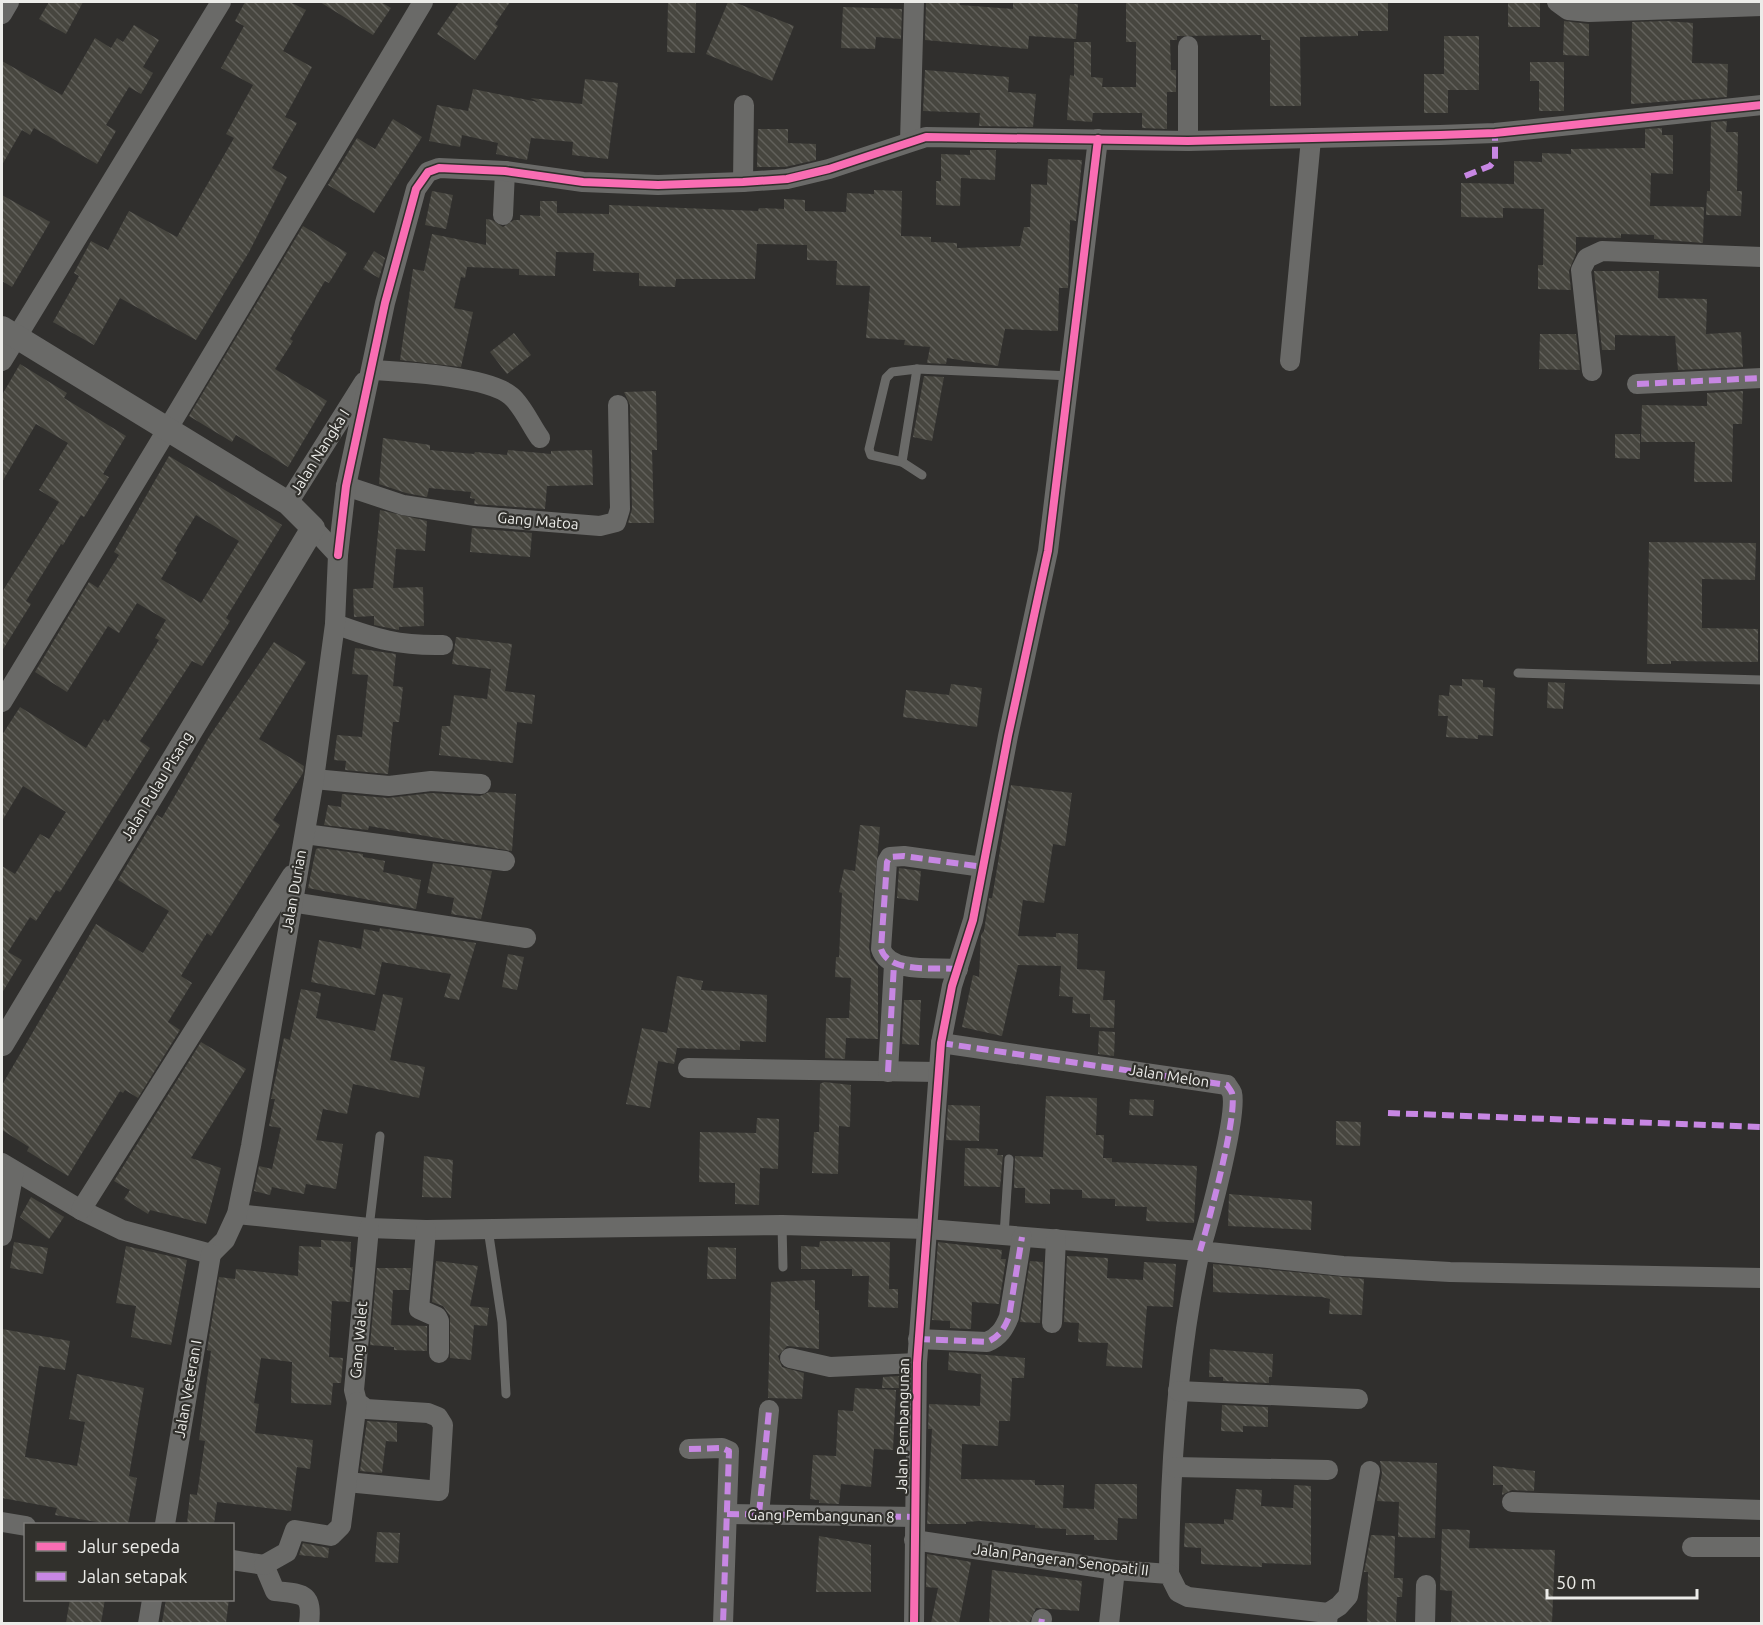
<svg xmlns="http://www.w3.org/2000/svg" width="1763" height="1625" font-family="Ubuntu,sans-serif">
<defs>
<pattern id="building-back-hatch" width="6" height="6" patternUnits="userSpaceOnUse" patternTransform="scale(1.5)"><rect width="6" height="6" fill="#47463f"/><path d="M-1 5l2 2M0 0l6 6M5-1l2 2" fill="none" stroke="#62615b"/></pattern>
</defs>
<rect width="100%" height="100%" fill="#302f2d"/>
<g fill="url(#building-back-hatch)" fill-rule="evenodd">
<path d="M49 2H83L66 34 39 19Z"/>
<path d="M245 2H290L306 10 283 51 312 67 285 117 297 123 272 168 287 177 249 252 196 340 120 298 94 345 53 322 79 276 74 273 91 241 108 250 129 211 177 237 234 138 226 134 253 85 221 68 244 26 235 21Z"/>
<path d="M320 2H381L391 8 373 35Z"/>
<path d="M459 2H510L495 24 498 26 475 60 437 34Z"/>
<path d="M668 2H696L695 53 667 52Z"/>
<path d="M728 2H734L794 26 772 81 706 54Z"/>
<path d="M926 2H960V5L1013 9V2L1078 4 1076 39 1029 36 1028 49 925 40Z"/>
<path d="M1126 2H1388V31H1358V36L1300 37 1301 106H1270V40H1261V35L1177 36V40H1170L1171 70H1176V92H1167V129L1142 128V113H1093L1092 122 1067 120 1070 75 1074 76V42H1091V77L1103 78 1102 87H1136V42H1126Z"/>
<rect x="1508" y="2" width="32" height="25"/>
<path d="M843 7 902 9 901 39 876 37 875 49 841 48Z"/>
<path d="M1564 21 1589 24V56L1563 55Z"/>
<path d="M1667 21 1693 23 1692 63 1728 64 1727 97 1631 104 1632 22Z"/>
<path d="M134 25 159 40 143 67 153 73 141 94 129 87 106 125 116 131 97 164 34 128 30 135 22 130 2 165V61L62 95 95 38 111 48 117 38 123 42Z"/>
<path d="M1444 36H1479V90H1448V113H1424V74H1444Z"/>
<path d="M1530 62H1564V111H1539V81H1530Z"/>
<path d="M925 70 1009 77 1008 92 1036 94 1033 127 979 126 980 113 923 111Z"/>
<path d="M585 79 618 83 608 159 572 155 573 142 531 138 527 160 496 154 498 143 462 135 460 147 429 141 437 105 468 111 473 89 538 102 531 98 582 104Z"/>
<path d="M393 119 422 137 374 213 328 185 357 138 375 149Z"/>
<path d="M1727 121 1726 132H1738L1737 191H1742L1741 216 1706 215 1707 191H1710L1711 122Z"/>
<path d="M1662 128V135H1673V174L1651 173 1650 206 1704 207 1703 243 1654 239V235L1621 234V238L1576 237V253L1569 271 1571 290 1538 289V265H1543L1544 209 1503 208V218L1461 217V183L1514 184V161L1542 162V153L1571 154V149L1645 148V129Z"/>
<path d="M758 129H788V143L816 144V160L785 167H757Z"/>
<path d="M970 150H996L995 180 961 178 960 206 936 205V181H941V154L970 155Z"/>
<path d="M1048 159 1082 160 1076 221 1070 220 1068 288H1059L1058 331 1005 329 998 366 947 358 946 364 927 363 930 347 904 345 905 340 866 338 870 286 836 285 837 261 807 260V245L757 244 755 279H676L675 287 639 286V273L593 271 594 253 556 252 555 276 519 275V269L467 267 465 278 461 277 454 308 473 312 461 367 400 360 413 269 424 271 432 234 486 245V219L492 220 503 227 514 220H520V215L540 216V201H557V213L609 214V205L758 211 759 208 784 209V199L805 200V211L846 212 847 193 874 194V190L902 191 901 236 931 237V242L957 243V248L1020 246 1024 227H1030L1031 184 1047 185Z"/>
<path d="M432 191 453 195 446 229 425 225Z"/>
<path d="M2 195 50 222 12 287 2 281Z"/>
<path d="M303 226 347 253 329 283 325 281 290 339 293 341 275 369 327 401 288 467 236 435 232 442 189 416Z"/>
<path d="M374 251 385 258 379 278 363 269Z"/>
<path d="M1594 271H1659L1658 298 1707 299 1706 334 1741 332 1743 367 1678 370 1675 336 1615 335V350H1602Z"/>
<path d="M514 333 531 355 507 374 490 352Z"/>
<path d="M1540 334H1576L1580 370 1539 369Z"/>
<path d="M20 364 67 393 64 398 126 436 103 474 109 477 84 517 81 515 63 545 61 544 26 601 31 604 2 651V592L59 502 39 490 68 443 36 424 2 482V395Z"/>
<path d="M924 376 944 377 932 441 913 437Z"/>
<path d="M656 391 657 450H652L654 523H628L632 509 630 405 624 392Z"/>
<path d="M1743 391 1742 424H1733L1732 482H1694L1695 442H1641L1642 405 1707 406V393Z"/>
<path d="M1615 434H1640V459L1615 458Z"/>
<path d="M383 438 430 445V450L474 454 475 452 507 455 508 450 551 454V451L592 450 593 485 547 486 545 509 474 504 475 499 470 498 471 492 429 488 427 497 406 493 379 484Z"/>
<path d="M169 456 282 525 226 618 230 621 202 666 192 661 140 741 150 748 60 892 56 890 36 921 30 917 8 952 22 960 2 993V866L15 874 40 834 49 839 66 812 23 786 2 821V735L20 707 86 748 104 719 108 722 159 640 155 638 166 620 137 603 119 633 108 626 67 692 35 672 89 582 98 588 119 555 114 552ZM196 515 239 541 201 603 161 579 177 552 174 551Z"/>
<path d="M380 510 427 521 425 551 396 549 393 588 423 587 424 626 399 627V630L374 625V616L354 617 353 589 373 588Z"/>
<path d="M472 528 532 533 530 557 470 552Z"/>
<path d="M1649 542 1756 543 1755 580 1702 579V628L1758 629V662L1671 661V664H1647Z"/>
<path d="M456 637 512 644 505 691 535 695 532 724 517 722 513 763 439 755 442 726H450L454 695 487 699 491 669 452 664Z"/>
<path d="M274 642 306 662 259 739 304 766 303 773 273 820 280 825 211 936 207 933 181 976 192 983 168 1022 180 1030 138 1098 125 1090 123 1093 120 1091 68 1176 27 1151 29 1147 2 1130V1085L96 924 143 953 169 911 118 880 157 815 162 818 209 737Z"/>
<path d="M355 648 396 654 393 686 403 687 399 722H393L388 774 345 770 346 761 334 760 337 735 362 737 368 675 352 674Z"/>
<path d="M1462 679 1483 680V687L1495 688 1493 736 1478 735V739L1446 737 1448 716H1438L1439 695 1449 696 1450 685 1462 686Z"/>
<path d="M1548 682 1565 683 1563 709 1547 708Z"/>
<path d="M951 684 982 688 977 727 903 717 906 690 949 695Z"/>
<path d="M1011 785 1072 793 1065 846 1053 844 1044 903 1023 900 1018 936 1056 937V933L1078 934 1077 969 1105 971 1103 1000H1115L1114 1028 1090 1027V1014L1072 1013 1073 997 1059 996 1061 966 1018 965 1002 1036 962 1027 973 975 979 977 981 935 984 931 989 898H992Z"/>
<path d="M489 792 516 794 512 851 369 826 368 830 324 825 328 805 341 807 342 794 388 798 431 793 480 796Z"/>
<path d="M860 825 880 827 869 948 871 958 878 966V1039L846 1038 845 1059 825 1058 826 1018H849L851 978 835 977 836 957H839L842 893 839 892 844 869 855 871Z"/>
<path d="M320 848 363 854V857L385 861 383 872 421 880 416 909 308 888 316 849Z"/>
<path d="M433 863 492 871 481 919 451 914 454 898 427 893Z"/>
<path d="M899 868 921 871 918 901 897 898Z"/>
<path d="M380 928 476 943 459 1000 444 997 451 974 382 962 375 995 311 982 319 940 361 949 364 929 379 932Z"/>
<path d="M508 954 524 957 517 990 502 987Z"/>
<path d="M677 976 703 981 701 990 767 995 766 1042 740 1041V1050L677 1048 674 1064 658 1061 650 1108 626 1104 642 1028 667 1033Z"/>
<path d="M301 989 321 993 316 1018 375 1031 383 994 403 998 390 1060 425 1067 419 1098 353 1084 347 1114 323 1109 316 1140 343 1144 336 1189 306 1184 304 1194 272 1187 270 1195 254 1191 259 1166 272 1169 281 1128 269 1126 275 1099H271L284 1038 290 1040Z"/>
<path d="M904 1000H921L919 1045 902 1044Z"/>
<path d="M1099 1031 1115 1032 1114 1056 1098 1054Z"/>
<path d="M201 1042 246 1069 191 1158 221 1168 206 1224 150 1210 148 1214 124 1199 130 1190 114 1181Z"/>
<path d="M824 1082 851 1085 850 1127 839 1126 838 1174 812 1173 814 1132H819L820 1084Z"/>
<path d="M1046 1096 1097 1098 1096 1135H1104L1103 1158H1112V1162L1197 1166 1194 1223 1146 1221 1147 1207 1115 1206V1199L1082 1198V1190L1050 1189V1204L1025 1203V1188H1014L1015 1156 1043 1157Z"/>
<path d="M1130 1099 1154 1100 1153 1116 1129 1115Z"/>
<path d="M948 1105 980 1106 979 1141 946 1140Z"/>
<path d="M757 1118 779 1119 778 1169 760 1168 759 1205 735 1204V1183L699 1182 700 1132 756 1133Z"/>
<path d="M1336 1121 1361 1122 1360 1146 1336 1145Z"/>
<path d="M965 1148 998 1149 997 1155H1003L1000 1187 964 1186Z"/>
<path d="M424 1156 453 1160 451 1198 422 1197Z"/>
<path d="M1229 1194 1312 1201 1311 1230 1228 1226Z"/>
<path d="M31 1197 64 1217 49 1239 20 1217Z"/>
<path d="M321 1240 351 1242 350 1267H353L350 1302 332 1301 329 1357 343 1358 341 1383H333L331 1405 291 1403 292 1362 261 1358 254 1403 259 1404 255 1433 313 1440 310 1469 297 1467 291 1511 217 1502 214 1524H187L190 1494 197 1495 205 1441 199 1440 211 1351 207 1350 219 1277 235 1279 236 1269 298 1276 299 1246 321 1247Z"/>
<path d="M820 1241 890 1242 889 1289H898V1308L868 1307 869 1276H852V1269H801V1246L819 1247Z"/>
<path d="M14 1242 48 1248 43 1274 10 1268Z"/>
<path d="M938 1242 1002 1250 1001 1259H1006L999 1304 972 1302 971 1329 950 1328V1321L932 1320Z"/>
<path d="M126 1246 187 1260 171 1345 131 1337 136 1306 116 1303Z"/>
<path d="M708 1247 736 1248V1279H707Z"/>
<path d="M1067 1256 1108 1258 1107 1278 1143 1280 1144 1262 1176 1264 1173 1307 1147 1306 1142 1368 1106 1366 1108 1343 1078 1342 1079 1323 1064 1322Z"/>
<path d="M436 1261 478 1266 470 1306 489 1308 487 1326 474 1325 471 1360 450 1358V1316L443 1306 432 1302Z"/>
<path d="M1030 1261 1043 1262 1040 1323 1020 1322Z"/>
<path d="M1213 1264 1364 1279 1362 1315 1329 1314 1330 1299 1322 1297 1213 1292Z"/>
<path d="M377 1268H411L409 1290H393L391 1325 427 1326V1351L394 1350V1347L370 1345Z"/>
<path d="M815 1280V1310H819V1349L787 1346 778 1356 782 1367 804 1373 802 1399 768 1398 771 1282Z"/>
<path d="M2 1329 70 1341 65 1370 39 1366 25 1457 77 1466 85 1422 69 1419 77 1374 144 1388 129 1476 137 1478 128 1524H109L55 1515 57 1508 2 1498Z"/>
<path d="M1210 1349 1273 1354 1272 1377H1269V1383L1223 1381V1377H1209Z"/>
<path d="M949 1352 1025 1358 1024 1378H1012L1010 1421H999L998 1446 962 1444 961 1479 1035 1480V1485H1064L1063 1508 1094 1509 1095 1484H1137V1519L1118 1518 1117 1540H1094V1535H1066V1529L1035 1528V1525L979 1521 966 1522V1524H927L932 1429H928L929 1404 980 1406 981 1374 948 1370Z"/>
<path d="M900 1376 899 1388H882L883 1377Z"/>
<path d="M855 1388 896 1390 893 1450 874 1449 871 1487 841 1484 839 1504 819 1503V1500L810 1499 813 1455 836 1456 838 1410 853 1411Z"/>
<path d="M1222 1405 1268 1407V1427L1243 1426V1432L1221 1431Z"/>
<path d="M367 1421 397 1423V1442L386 1441 382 1473 360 1471Z"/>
<path d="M1380 1461 1437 1463 1435 1538 1398 1537 1399 1502 1377 1501 1382 1473Z"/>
<path d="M1493 1466 1535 1471 1534 1491 1512 1490 1502 1495 1503 1485H1493Z"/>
<path d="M1294 1485 1311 1486V1565L1262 1563V1567L1201 1564V1548L1184 1547 1185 1523 1224 1524V1519L1233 1520 1236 1489 1262 1490 1261 1506 1293 1508Z"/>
<path d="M1442 1529 1470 1530 1469 1548 1555 1550 1552 1623H1451L1452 1591 1440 1590Z"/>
<path d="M377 1532 400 1533 398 1563 375 1562Z"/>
<path d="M1371 1535 1395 1536 1394 1578H1403L1402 1597H1397L1396 1623H1367L1368 1572H1364Z"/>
<path d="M819 1536 871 1545V1592H816Z"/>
<path d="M303 1543 329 1548 328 1558 299 1555Z"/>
<path d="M927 1554 971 1562 959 1623H931L938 1588 926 1587Z"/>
<path d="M992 1570 1082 1581 1079 1611 1036 1608 1029 1623H989Z"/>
<path d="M70 1599H105L101 1623H66Z"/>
<path d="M166 1599H229L226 1623H162Z"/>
</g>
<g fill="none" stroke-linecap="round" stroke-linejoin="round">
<g stroke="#6a6a68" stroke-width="9">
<path d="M917 369 892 372 886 378 869 449 871 455 902 462 922 475"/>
<path d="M902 462 917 369 1071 376"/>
<path d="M1518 673 1762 680"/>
<path d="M782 1225 783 1267"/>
<path d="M369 1228 380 1136"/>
<path d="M488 1229 502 1322 506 1394"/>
<path d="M1004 1235 1009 1159"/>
</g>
<g stroke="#6a6a68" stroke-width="20">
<path d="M1557 2 1568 10 1589 12 1762 6"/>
<path d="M2 14 9 2"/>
<path d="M1188 46V141"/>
<path d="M910 141 914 2"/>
<path d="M743 182 744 105"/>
<path d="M503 215 505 171"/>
<path d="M2 361 221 2"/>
<path d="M1290 361 1311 139"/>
<path d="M372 370C404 372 488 376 511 396 523 406 531 426 540 438"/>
<path d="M1592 371 1581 270 1587 258 1602 251 1762 257"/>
<path d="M1637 384 1762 378"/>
<path d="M346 486 403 505 475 516 600 526 616 522 620 509 618 405"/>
<path d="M288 503 364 382"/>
<path d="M338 555 346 486 385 303 416 189 428 172 439 168 505 171 583 182 658 185 743 182 787 179 829 169 926 137 1188 141 1440 135 1495 133 1762 105"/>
<path d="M335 624C376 639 399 646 443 645"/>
<path d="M2 702 158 445 423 2"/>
<path d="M314 779 389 786 431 781 481 784"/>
<path d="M305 834 505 861"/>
<path d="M291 902 526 938"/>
<path d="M958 969C936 967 889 974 881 949L887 862 890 857 904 856 983 867"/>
<path d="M941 1043 1227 1085C1228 1087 1231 1090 1232 1093 1238 1115 1208 1224 1200 1251L1343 1266 1450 1272 1762 1278"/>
<path d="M688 1068 938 1072"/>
<path d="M888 1072 894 964"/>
<path d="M2 1163 81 1210 122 1230 211 1254"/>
<path d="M81 1210 292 875"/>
<path d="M237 1214 369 1228 426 1230 782 1225 927 1229 1200 1251C1177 1356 1170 1466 1169 1574"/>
<path d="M426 1230 419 1309 437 1317 439 1321V1353"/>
<path d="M2 1236 14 1171"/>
<path d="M211 1254 225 1240 237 1214 251 1146 314 779 335 624 338 555 313 528"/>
<path d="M1052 1323 1056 1239"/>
<path d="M918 1339 987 1342C999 1337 1004 1329 1009 1317L1022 1237"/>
<path d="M790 1358 830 1367 917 1363"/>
<path d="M1178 1391 1358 1399"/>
<path d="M689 1449 722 1448 729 1451 723 1624"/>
<path d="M1174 1467 1328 1470"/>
<path d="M347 1482 439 1491 443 1425 438 1417 428 1413 366 1409 357 1402 354 1390 369 1228"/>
<path d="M1512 1502 1762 1510"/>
<path d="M727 1514 915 1517"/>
<path d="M759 1514 769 1410"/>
<path d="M2 1522 26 1526"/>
<path d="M165 1524 211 1254"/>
<path d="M914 1540 1115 1570 1169 1574 1178 1592 1188 1597 1328 1613 1327 1624"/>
<path d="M1692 1547H1762"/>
<path d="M232 1560 264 1565 275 1591C302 1594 313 1592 309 1624"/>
<path d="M264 1565 287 1552 295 1530 331 1536 341 1526 357 1402"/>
<path d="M1328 1613 1339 1606 1348 1596 1370 1471"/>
<path d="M148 1624 152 1600"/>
<path d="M914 1624 917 1363 941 1043 952 986 973 920 1008 736 1048 551 1098 139"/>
<path d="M1041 1624 1042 1619"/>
<path d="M1109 1624 1115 1570"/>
<path d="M1425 1624 1426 1585"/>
</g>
<path stroke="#6a6a68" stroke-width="24" d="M2 328 288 503 313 528 2 1044"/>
<g stroke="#c787e3" stroke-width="6" stroke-dasharray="12 6" stroke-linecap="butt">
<path d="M1465 176 1490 166 1495 160V133"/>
<path d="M1637 384 1762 378"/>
<path d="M958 969C936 967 889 974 881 949L887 862 890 857 904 856 983 867"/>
<path d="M941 1043 1227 1085C1228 1087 1231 1090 1232 1093 1238 1115 1208 1224 1200 1251"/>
<path d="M888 1072 894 964"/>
<path d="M1388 1113 1762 1127"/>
<path d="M918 1339 987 1342C999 1337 1004 1329 1009 1317L1022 1237"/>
<path d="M689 1449 722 1448 729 1451 723 1624"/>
<path d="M727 1514 915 1517"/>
<path d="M759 1514 769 1410"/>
<path d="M1041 1624 1042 1619"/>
</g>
<g stroke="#31302c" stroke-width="11">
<g id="cycleway">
<path d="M338 555 346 486 385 303 416 189 428 172 439 168 505 171 583 182 658 185 743 182 787 179 829 169 926 137 1188 141 1440 135 1495 133 1762 105"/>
<path d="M914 1624 917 1363 941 1043 952 986 973 920 1008 736 1048 551 1098 139"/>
</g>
</g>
<use href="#cycleway" stroke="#f96db3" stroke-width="8"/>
</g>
<g text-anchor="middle" stroke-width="4.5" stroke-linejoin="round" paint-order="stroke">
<g font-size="15" fill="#ecece9" stroke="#31302c">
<text transform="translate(320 452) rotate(-58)" y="5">Jalan Nangka I</text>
<text transform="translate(538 521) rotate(5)" y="5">Gang Matoa</text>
<text transform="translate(157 786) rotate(-59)" y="5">Jalan Pulau Pisang</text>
<text transform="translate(294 891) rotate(-80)" y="5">Jalan Durian</text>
<text transform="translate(1169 1076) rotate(9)" y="5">Jalan Melon</text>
<text transform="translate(359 1340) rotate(-85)" y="5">Gang Walet</text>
<text transform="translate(188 1389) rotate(-80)" y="5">Jalan Veteran I</text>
<text transform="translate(903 1426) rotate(-89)" y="5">Jalan Pembangunan</text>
<text transform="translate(821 1516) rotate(1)" y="5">Gang Pembangunan 8</text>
<text transform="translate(1061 1560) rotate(7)" y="5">Jalan Pangeran Senopati II</text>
</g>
</g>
<rect width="1763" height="1625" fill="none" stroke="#ecece9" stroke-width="6"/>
<rect x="24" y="1523" width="210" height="78" fill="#31302c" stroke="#7c7b78" stroke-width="1.5"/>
<rect x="36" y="1542" width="30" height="9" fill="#f96db3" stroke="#7c7b78" stroke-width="1.5"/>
<text x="78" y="1553" font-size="18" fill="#ecece9">Jalur sepeda</text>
<rect x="36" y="1572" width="30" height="9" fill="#c787e3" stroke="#7c7b78" stroke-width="1.5"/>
<text x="78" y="1583" font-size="18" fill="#ecece9">Jalan setapak</text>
<path d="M1547 1589v9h150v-9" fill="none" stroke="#ecece9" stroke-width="3"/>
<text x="1556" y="1589" font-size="18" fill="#ecece9" stroke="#31302c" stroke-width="4.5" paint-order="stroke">50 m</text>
</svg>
